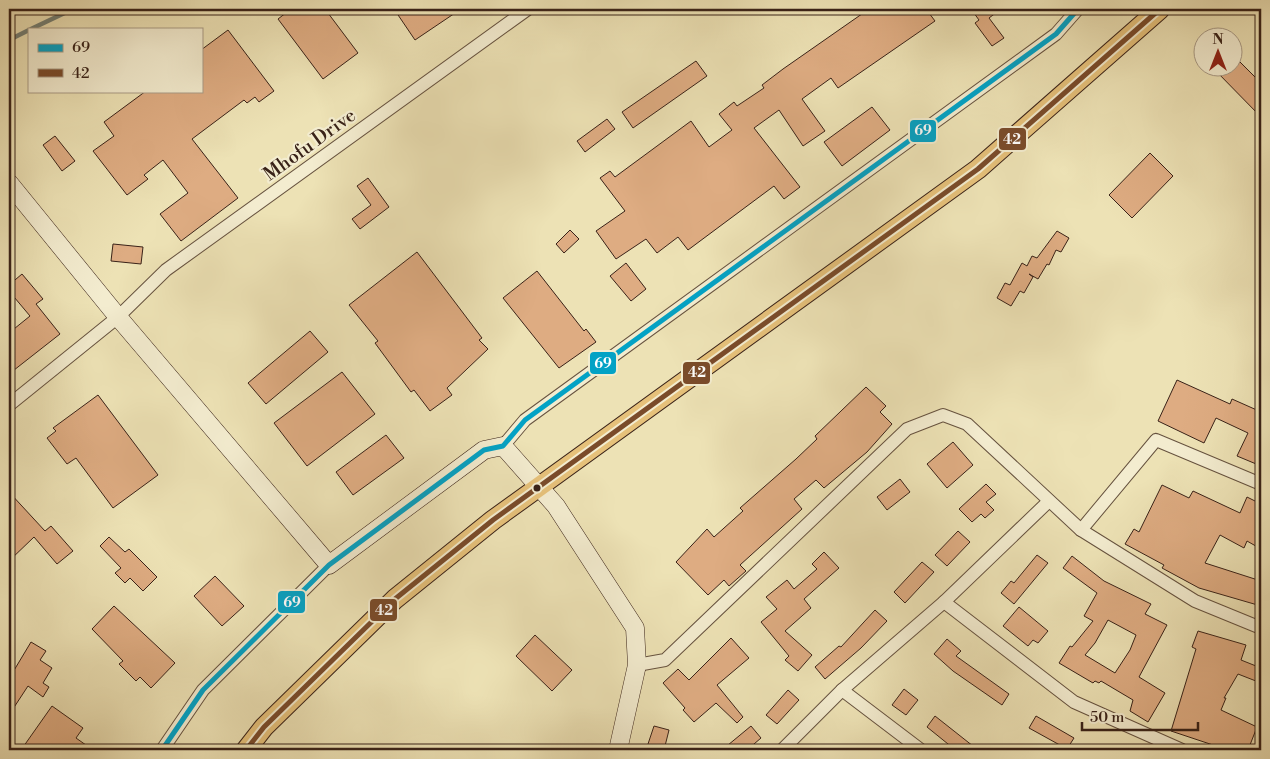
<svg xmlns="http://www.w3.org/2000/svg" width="1270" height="759" font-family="'Libre Bodoni',serif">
<rect width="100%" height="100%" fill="#ede2b5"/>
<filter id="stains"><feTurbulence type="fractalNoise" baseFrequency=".004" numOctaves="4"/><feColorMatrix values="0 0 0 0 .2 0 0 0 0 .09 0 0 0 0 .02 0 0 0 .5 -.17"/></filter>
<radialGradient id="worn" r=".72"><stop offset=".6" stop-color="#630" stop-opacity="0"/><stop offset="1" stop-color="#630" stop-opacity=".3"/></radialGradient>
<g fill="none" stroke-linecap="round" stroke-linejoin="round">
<g stroke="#737f75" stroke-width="4.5">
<path d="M31 29 73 9"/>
<path d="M9 40 29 30"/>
</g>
</g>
<g fill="#deac82" stroke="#392218" fill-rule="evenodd">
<path d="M291 9H325L358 53 323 79 278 19Z"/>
<path d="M394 9H461L415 40Z"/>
<path d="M869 9H926L935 21 838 88 831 78 802 99 825 131 803 146 779 110 754 128 800 187 784 199 774 186 688 250 678 237 657 253 646 239 616 259 596 231 625 211 600 178 610 171 615 177 691 121 709 147 732 130 719 114 734 102 737 106 764 88 762 85 783 69Z"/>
<path d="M971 9H1001L989 18 1004 38 992 46 975 23 979 20Z"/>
<path d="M228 30 274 91 259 102 255 97 247 103 244 100 192 139 238 198 181 241 160 214 188 193 163 160 144 175 148 179 127 195 93 151 114 136 104 122 146 91H201V50Z"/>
<path d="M1232 54 1261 83V117L1213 68H1232Z"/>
<path d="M696 61 707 76 633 128 622 112Z"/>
<path d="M872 107 890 130 842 166 824 142Z"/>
<path d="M607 119 615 129 585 152 577 141Z"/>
<path d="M55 136 75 161 62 171 43 145Z"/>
<path d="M1150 153 1173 176 1132 218 1109 195Z"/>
<path d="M368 178 389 207 360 229 352 219 371 205 357 186Z"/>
<path d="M570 230 579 239 564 253 556 244Z"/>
<path d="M1057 231 1069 238 1061 252 1056 250 1049 265 1047 264 1038 279 1029 274 1033 277 1024 293 1020 291 1011 306 997 298 1005 283 1010 285 1022 263 1027 266 1032 256 1037 258Z"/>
<path d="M113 244 143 247 141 264 111 261Z"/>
<path d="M417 252 482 338 479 340 488 349 447 388 452 395 430 411 414 390 411 392 375 343 378 341 349 305Z"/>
<path d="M626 263 646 289 631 301 610 276Z"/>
<path d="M537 271 584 331 586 329 596 342 559 368 503 298Z"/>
<path d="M22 274 43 299 36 304 60 334 9 374V333L30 316 9 291V285Z"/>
<path d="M310 331 328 352 266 404 248 383Z"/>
<path d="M342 372 375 414 307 466 274 423Z"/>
<path d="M1177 380 1230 404 1232 399 1259 411 1261 405V466L1237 456 1248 433 1216 418 1204 443 1158 421Z"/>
<path d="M866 387 886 406 880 412 892 424 867 452 824 488 816 480 794 499 802 509 740 565 746 571 729 586 724 580 708 595 676 562 707 529 714 537 743 511 740 508 796 459 817 439 815 436Z"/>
<path d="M98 395 158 475 113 508 76 458 67 464 47 438 56 431 53 428Z"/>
<path d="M386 435 404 458 353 495 336 472Z"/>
<path d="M953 442 973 465 947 488 927 464Z"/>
<path d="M900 479 910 492 887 510 877 497Z"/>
<path d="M986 484 996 494 986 502 994 510 985 518 981 514 972 522 959 509Z"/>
<path d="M1162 485 1189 498 1193 491 1240 513 1247 497 1261 504V549L1247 541 1244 548 1220 535 1205 563 1261 581V606L1199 588 1162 568 1164 565 1125 544 1134 529 1139 532Z"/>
<path d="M9 492 45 531 51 526 73 551 57 564 34 537 9 561Z"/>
<path d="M958 531 970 542 947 566 935 555Z"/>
<path d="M109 537 125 552 129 549 157 577 143 591 130 578 125 583 115 573 121 568 100 546Z"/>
<path d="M824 552 839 568 804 599 811 608 785 631 812 655 798 671 785 660 789 656 761 622 777 609 766 597 787 580 794 589 817 569 812 564Z"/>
<path d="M1037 555 1048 563 1014 604 1001 593 1011 581 1014 583Z"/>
<path d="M1072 556 1104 581 1151 604 1145 614 1167 625 1139 677 1165 693 1148 722 1130 711 1133 700 1101 681 1099 683 1095 681 1093 683 1059 663 1070 646 1072 647 1093 621 1084 616 1097 593 1063 568ZM1108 620 1136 635 1130 650 1115 673 1085 655 1095 643Z"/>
<path d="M922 562 934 572 905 603 894 592Z"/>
<path d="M215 576 244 606 222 626 194 596Z"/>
<path d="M114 606 175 663 151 688 140 677 136 681 119 664 123 661 92 629Z"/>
<path d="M1019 607 1048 631 1038 643 1033 640 1028 646 1003 626Z"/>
<path d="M875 610 887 621 861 648 825 679 815 667 839 646 841 647Z"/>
<path d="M1198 631 1246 645 1241 660 1261 668V683L1238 674 1224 698H1226L1221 710 1257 727 1248 750H1214L1216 746 1171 731 1196 649 1192 647Z"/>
<path d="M535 635 572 670 552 691 516 656Z"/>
<path d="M731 638 749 658 717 685 743 717 737 723 716 703 694 722 683 710 685 708 663 683 678 669 689 680Z"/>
<path d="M947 639 961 651 956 656 1009 694 1002 705 953 671 934 654Z"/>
<path d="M31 642 46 651 40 660 52 668 43 683 49 687 43 697 28 686 9 715V669L13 672Z"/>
<path d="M904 689 918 700 906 715 892 705Z"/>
<path d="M788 690 799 700 777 724 766 715Z"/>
<path d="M52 706 83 728 76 738 93 750H21Z"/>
<path d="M935 716 978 750H956L948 744 927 727Z"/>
<path d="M1036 716 1074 738 1067 749 1029 728Z"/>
<path d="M654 726 669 730 664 750H646Z"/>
<path d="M751 726 761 738 747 750H722Z"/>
</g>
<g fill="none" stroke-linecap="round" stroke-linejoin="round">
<g stroke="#66523f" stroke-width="14">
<g id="street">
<path d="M9 405 118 317 166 270 528 9"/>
<path d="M503 446 525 420 1056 34 1078 9"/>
<path d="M1081 530 1156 440 1261 484"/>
<path d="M944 602 1074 702 1182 750"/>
<path d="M637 665 665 660 907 429 943 415 967 424 1081 530 1195 601 1261 628"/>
<path d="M842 690 921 750"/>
<path d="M162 750 203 690 329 565"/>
<path d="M782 750 842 690 944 602 1049 501"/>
</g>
</g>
<g stroke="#392218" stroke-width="19">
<path id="secondary" d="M9 183 118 317 329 565 484 450 503 446 556 506 635 628 637 665 618 750"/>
</g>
<g stroke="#392218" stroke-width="21">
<path id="primary" d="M246 750 264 727 395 599 493 520 978 169 1160 9"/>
</g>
<use href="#street" stroke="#f3eccf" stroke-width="12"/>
<use href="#secondary" stroke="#f3eccf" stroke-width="18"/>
<use href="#primary" stroke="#e6c17a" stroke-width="19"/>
<g stroke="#f3eccf" stroke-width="9">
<path id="bus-1" d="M162 750 203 690 329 565 484 450 503 446 525 420 1056 34 1078 9"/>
</g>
<g stroke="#f3eccf" stroke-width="9">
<path id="bus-2" d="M246 750 264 727 395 599 493 520 978 169 1160 9"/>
</g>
<use href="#bus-1" stroke="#03a2c5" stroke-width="5"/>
<use href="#bus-2" stroke="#7a4b2a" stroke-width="5"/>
</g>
<circle fill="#392218" stroke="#f3eccf" stroke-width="2" cx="537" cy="488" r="4.5"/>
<g text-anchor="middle" stroke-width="4.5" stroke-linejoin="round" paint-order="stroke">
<g font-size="19" fill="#392218" stroke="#f3eccf">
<text transform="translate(309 144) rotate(-36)" y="7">Mhofu Drive</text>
</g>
</g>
<g stroke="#f3eccf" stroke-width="2">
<rect x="909" y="119" width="28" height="24" rx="5" fill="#03a2c5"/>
<rect x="998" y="127" width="29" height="24" rx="5" fill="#7a4b2a"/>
<rect x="589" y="351" width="28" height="24" rx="5" fill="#03a2c5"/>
<rect x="682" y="361" width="29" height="24" rx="5" fill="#7a4b2a"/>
<rect x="277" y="590" width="29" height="24" rx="5" fill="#03a2c5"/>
<rect x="369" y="598" width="29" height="24" rx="5" fill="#7a4b2a"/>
</g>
<g font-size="14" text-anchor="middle" font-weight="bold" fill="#fff">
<text x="923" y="135">69</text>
<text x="1012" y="144">42</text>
<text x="603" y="368">69</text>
<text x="697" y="377">42</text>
<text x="292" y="607">69</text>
<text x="384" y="615">42</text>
</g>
<rect width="1270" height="759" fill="none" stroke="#ede2b5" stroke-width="30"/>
<rect x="10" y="10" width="1250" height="739" fill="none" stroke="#392218" stroke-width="2.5"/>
<rect x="15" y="15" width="1240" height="729" fill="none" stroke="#392218"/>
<rect x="28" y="28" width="175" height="65" fill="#f3eccf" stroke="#a99b86"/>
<rect x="38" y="44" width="25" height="8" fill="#03a2c5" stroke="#a99b86"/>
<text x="72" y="52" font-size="15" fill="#392218">69</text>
<rect x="38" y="69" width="25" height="8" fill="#7a4b2a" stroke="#a99b86"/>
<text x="72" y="78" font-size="15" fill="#392218">42</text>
<g transform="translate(1218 52)"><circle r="24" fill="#f3eccf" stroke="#a99b86"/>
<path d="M0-4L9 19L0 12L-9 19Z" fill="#8f2418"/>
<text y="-8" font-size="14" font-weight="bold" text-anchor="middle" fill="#392218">N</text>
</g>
<path d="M1082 722v8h116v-8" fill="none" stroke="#392218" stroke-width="2.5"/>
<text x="1090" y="722" font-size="15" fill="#392218" stroke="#f3eccf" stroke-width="4" paint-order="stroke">50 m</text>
<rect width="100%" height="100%" filter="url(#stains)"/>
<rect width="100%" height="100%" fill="url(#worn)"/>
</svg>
